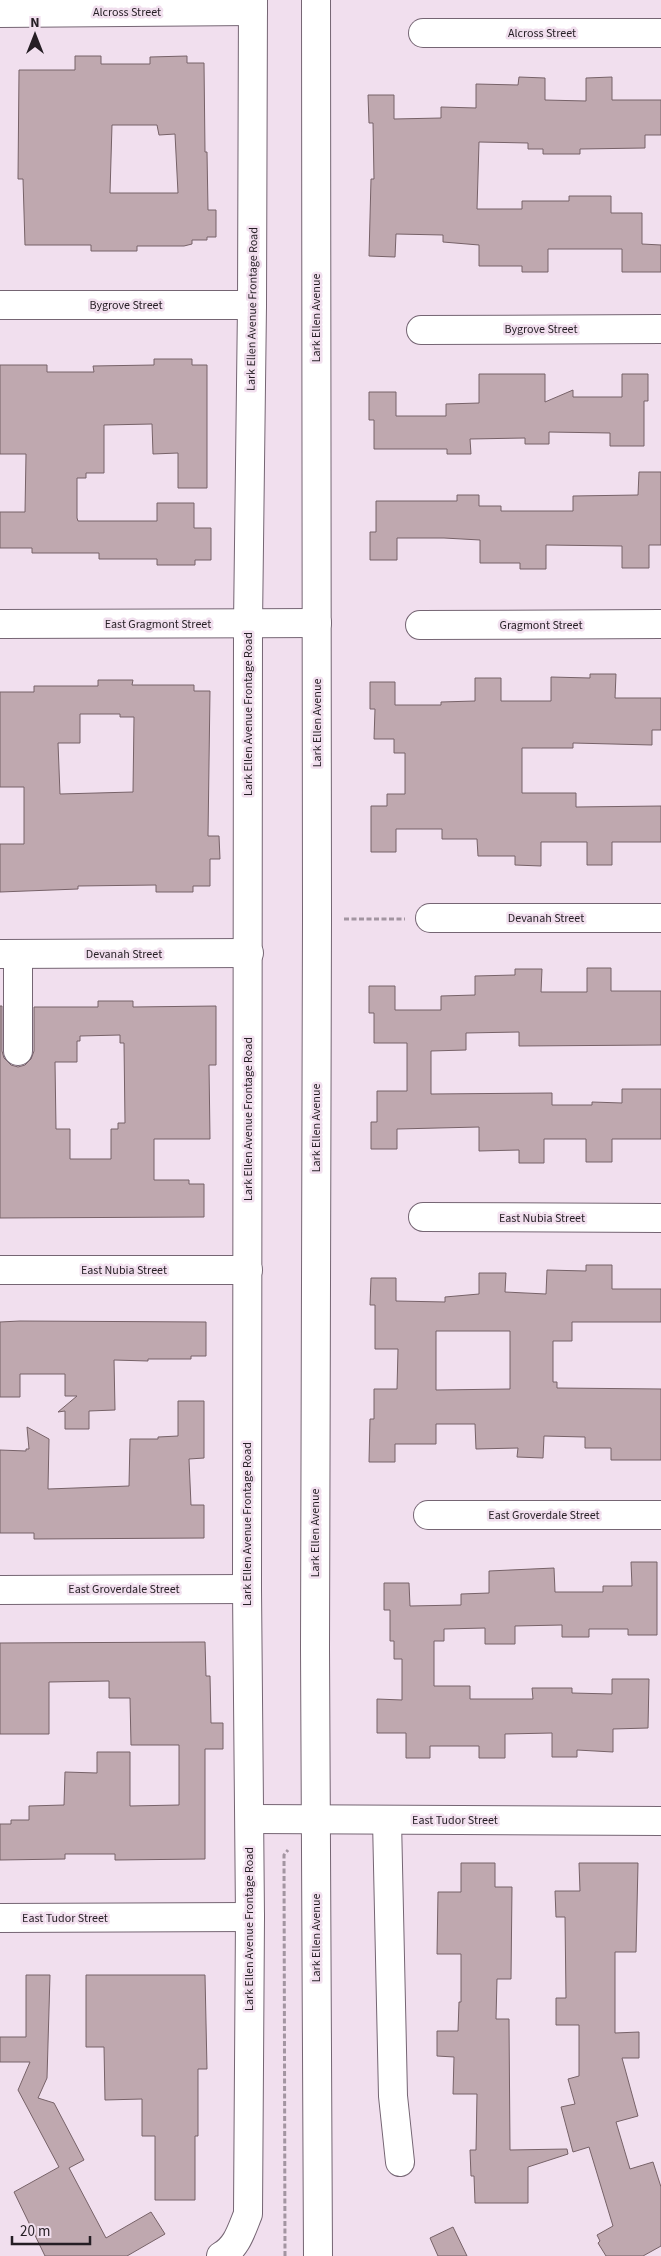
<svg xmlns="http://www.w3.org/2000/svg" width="661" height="2256" font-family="'Source Sans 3',sans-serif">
<rect width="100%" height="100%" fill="#f1dfee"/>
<g fill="#bfa8af" stroke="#776268" fill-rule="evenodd">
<path d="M75 56H101V64H150V57L187 56V63H204L205 152H207L208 210H216V237H207V240H192V244L184 246H137V251H91V245H25L23 179H18L19 70H75ZM112 125H157L159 135 175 134 178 193H110Z"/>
<path d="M519 77 545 78V100L586 101V78L612 77V100H661V135H645V148L580 149V154H543V149H528V143L479 142 477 209H522V201H569V196H611V213H642V244L661 245V272H622V249H548V272H522V266H479V245L443 242V235L396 234 395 257 369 256 371 179H374L373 123H369L368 95H394V119L441 118V107L476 108V84L518 85Z"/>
<path d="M154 359H192V365H207V488H178V453L153 454 152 424 104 425V473H86V478H77V518L78 521H157V503H194V528H211V560H195V565H157V559H99V553H32V548H0V512H25L26 454H0V365H47V372H94L93 366 154 365Z"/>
<path d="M479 374H545V402L573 390V397H622V374H648V401H644V446H610V433L549 432V444H525V438L470 439 471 454H447V449H374V420H369V392H396V416H446V404L479 403Z"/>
<path d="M639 472H661V545H649V568H622V546L546 545V569H520V563H480V540L444 538H397V560H370V532H376V501H457V495H479V506H501V511H573V496L638 495Z"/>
<path d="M590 674H616L615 698H661V730H652V745L573 743V748H522V793H576V807L661 806V842H612V865H587V842H541V866L515 865V856H478L477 839H442V829H396V852H371V806H387V794H405V753H394V739H374L375 709H370V682H395V705H441V702L475 701V678H501V701H551V677L590 678Z"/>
<path d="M98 680H133L132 685H194V691H210L208 836H219L220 859H210V886H193V892H156V885L78 886V889L0 892V844H24V787H0V692H34V686H98ZM80 714H120V717H134L133 792 60 794 58 743H80Z"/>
<path d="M587 968H611V991H661V1045L519 1046V1032L466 1033V1050L431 1051V1094L552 1093V1105H592V1102L622 1103V1089H661V1139H612V1162H586V1139H544V1163H519V1150L479 1151V1127L397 1129V1149H371V1122H377V1091H407V1043H374V1013H369V986H395V1010H441V996L475 995V976L515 975V969H542L541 992H587Z"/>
<path d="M98 1001H133V1007L216 1006V1065H209L210 1139H154V1180H189V1184H204V1217L0 1218V1006H2V1051L4 1058 11 1065 18 1067 25 1065 31 1059 34 1051V1007H98ZM120 1035V1043H124L125 1123H118V1129H111V1159H70V1129H56L55 1062H77V1041H80V1036Z"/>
<path d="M586 1265H612V1289H661V1322H572V1341H553V1382H557V1388L661 1389V1460H611V1448H585V1437L544 1436 543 1458 517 1457 518 1448 476 1449 475 1424H436V1444H395V1462H369L370 1419H374V1389H397L398 1349H375V1305H370L371 1278H396V1301L445 1302V1297L479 1294V1273H506L505 1292 546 1294 547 1270 586 1271ZM436 1331H510V1389L436 1390Z"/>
<path d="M20 1321 206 1322V1356H191V1359H148V1361L114 1360 115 1410 89 1411V1429H65V1411L58 1412 77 1396H65V1374H20V1397H0V1322Z"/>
<path d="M178 1401H204V1458L189 1459 191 1505H204V1538L34 1539V1533H0V1450L26 1451V1449H29L27 1427 49 1439 48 1489 129 1486 130 1439H158V1437L178 1436Z"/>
<path d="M631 1562H657V1635H628V1629H589V1637H562V1625L515 1626V1644H485V1628L444 1629V1641H434V1686H470V1699H533L532 1688H572V1693L612 1694V1679H649L648 1728 613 1729V1752L577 1750V1757H552V1733L505 1734V1758H479V1746H430V1758H406V1733H377V1699L402 1700V1659H394V1641H390V1610H384V1583H409L410 1606 461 1605V1594L489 1593V1571L554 1568 555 1592H603V1586H632Z"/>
<path d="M205 1642 206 1676H210L211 1723H223V1749H205V1859L115 1860V1854H65V1859L0 1860V1824H11V1820H29V1806L64 1805 65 1772 97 1773V1752H130V1806L179 1805V1745H131L130 1698H109V1681L49 1682V1734H0V1643Z"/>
<path d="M461 1863H495V1887H512L511 1979H497L496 2019H509L510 2150 567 2149 568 2154 528 2167V2203H475L474 2176H471L470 2150H476L477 2094H453L454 2057 437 2056V2031H458L459 2002H461V1954H437L438 1892H461Z"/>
<path d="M579 1863H638L636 1952H615V2033L639 2032V2058H622L638 2116 616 2122 630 2169 653 2162 661 2187V2246L643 2256H606L598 2243 600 2241 597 2235 613 2226 589 2147 573 2152 561 2107 575 2104 568 2079 579 2076V2025H556V1998H566L565 1917H556L555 1891H580Z"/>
<path d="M26 1975H50L47 2078 38 2098 54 2103 84 2160 69 2168 106 2238 151 2212 165 2234 127 2256H45L14 2192 59 2167 18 2090 30 2062H0V2037H26Z"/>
<path d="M86 1975H205L207 2069H198V2136H195V2200H155V2136H142V2099L105 2100 104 2047H86Z"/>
<path d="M453 2227 467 2256H438L430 2238Z"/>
</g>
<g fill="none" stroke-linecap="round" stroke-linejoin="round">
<g stroke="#756573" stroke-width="30">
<g id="minor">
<path d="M316 0 317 919 315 1648 318 2256"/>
<path d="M0 13 253 11"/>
<path d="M423 33H661"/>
<path d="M0 305H252"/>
<path d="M421 330 661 329"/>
<path d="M0 624 317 623"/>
<path d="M420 625 661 624"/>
<path d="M430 918H661"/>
<path d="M0 954 249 953"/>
<path d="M18 954V1051"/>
<path d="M423 1217 661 1218"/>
<path d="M0 1270H248"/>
<path d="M428 1515H661"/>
<path d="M0 1590 247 1589"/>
<path d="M250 1819 661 1821"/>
<path d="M387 1820 393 2096 400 2162"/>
<path d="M0 1918 250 1917"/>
<path d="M221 2256C237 2247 241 2231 248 2214L250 1917 247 1589 248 624 252 305 253 0"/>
</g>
</g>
<g stroke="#a395a1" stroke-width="3" stroke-dasharray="5 2.5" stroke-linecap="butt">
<path d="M344 919H405"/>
<path d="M285 2256 284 1855 288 1850"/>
</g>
<use href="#minor" stroke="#fff" stroke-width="28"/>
</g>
<g text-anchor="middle" stroke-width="5" stroke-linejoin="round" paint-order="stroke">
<g font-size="12" fill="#251e24" stroke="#f1dfee">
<text x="127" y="16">Alcross Street</text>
<text x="542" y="37">Alcross Street</text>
<text x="126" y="309">Bygrove Street</text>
<text transform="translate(252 309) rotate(-89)" y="4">Lark Ellen Avenue Frontage Road</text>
<text transform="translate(316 318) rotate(-90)" y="4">Lark Ellen Avenue</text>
<text x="541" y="333">Bygrove Street</text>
<text x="158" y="628">East Gragmont Street</text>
<text x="541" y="629">Gragmont Street</text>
<text transform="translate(248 714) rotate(-90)" y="4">Lark Ellen Avenue Frontage Road</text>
<text transform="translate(317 723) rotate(-90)" y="4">Lark Ellen Avenue</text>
<text x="546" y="922">Devanah Street</text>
<text x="124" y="958">Devanah Street</text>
<text transform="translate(248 1119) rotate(-90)" y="4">Lark Ellen Avenue Frontage Road</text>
<text transform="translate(316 1128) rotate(-90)" y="4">Lark Ellen Avenue</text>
<text x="542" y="1222">East Nubia Street</text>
<text x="124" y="1274">East Nubia Street</text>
<text x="544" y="1519">East Groverdale Street</text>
<text transform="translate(247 1524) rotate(-90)" y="4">Lark Ellen Avenue Frontage Road</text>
<text transform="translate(315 1533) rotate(-90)" y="4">Lark Ellen Avenue</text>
<text x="124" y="1593">East Groverdale Street</text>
<text x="455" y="1824">East Tudor Street</text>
<text x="65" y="1922">East Tudor Street</text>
<text transform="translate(249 1929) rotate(-90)" y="4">Lark Ellen Avenue Frontage Road</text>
<text transform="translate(316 1938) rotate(-90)" y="4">Lark Ellen Avenue</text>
</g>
</g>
<g transform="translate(35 35)" stroke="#f1dfee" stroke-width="4" paint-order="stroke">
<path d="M0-4L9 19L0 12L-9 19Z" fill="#251e24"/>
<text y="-8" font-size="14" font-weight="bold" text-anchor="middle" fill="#251e24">N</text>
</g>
<path d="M12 2236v8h78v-8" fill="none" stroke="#251e24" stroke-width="2.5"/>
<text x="20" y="2236" font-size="15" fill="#251e24" stroke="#f1dfee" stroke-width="4" paint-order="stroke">20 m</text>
</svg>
